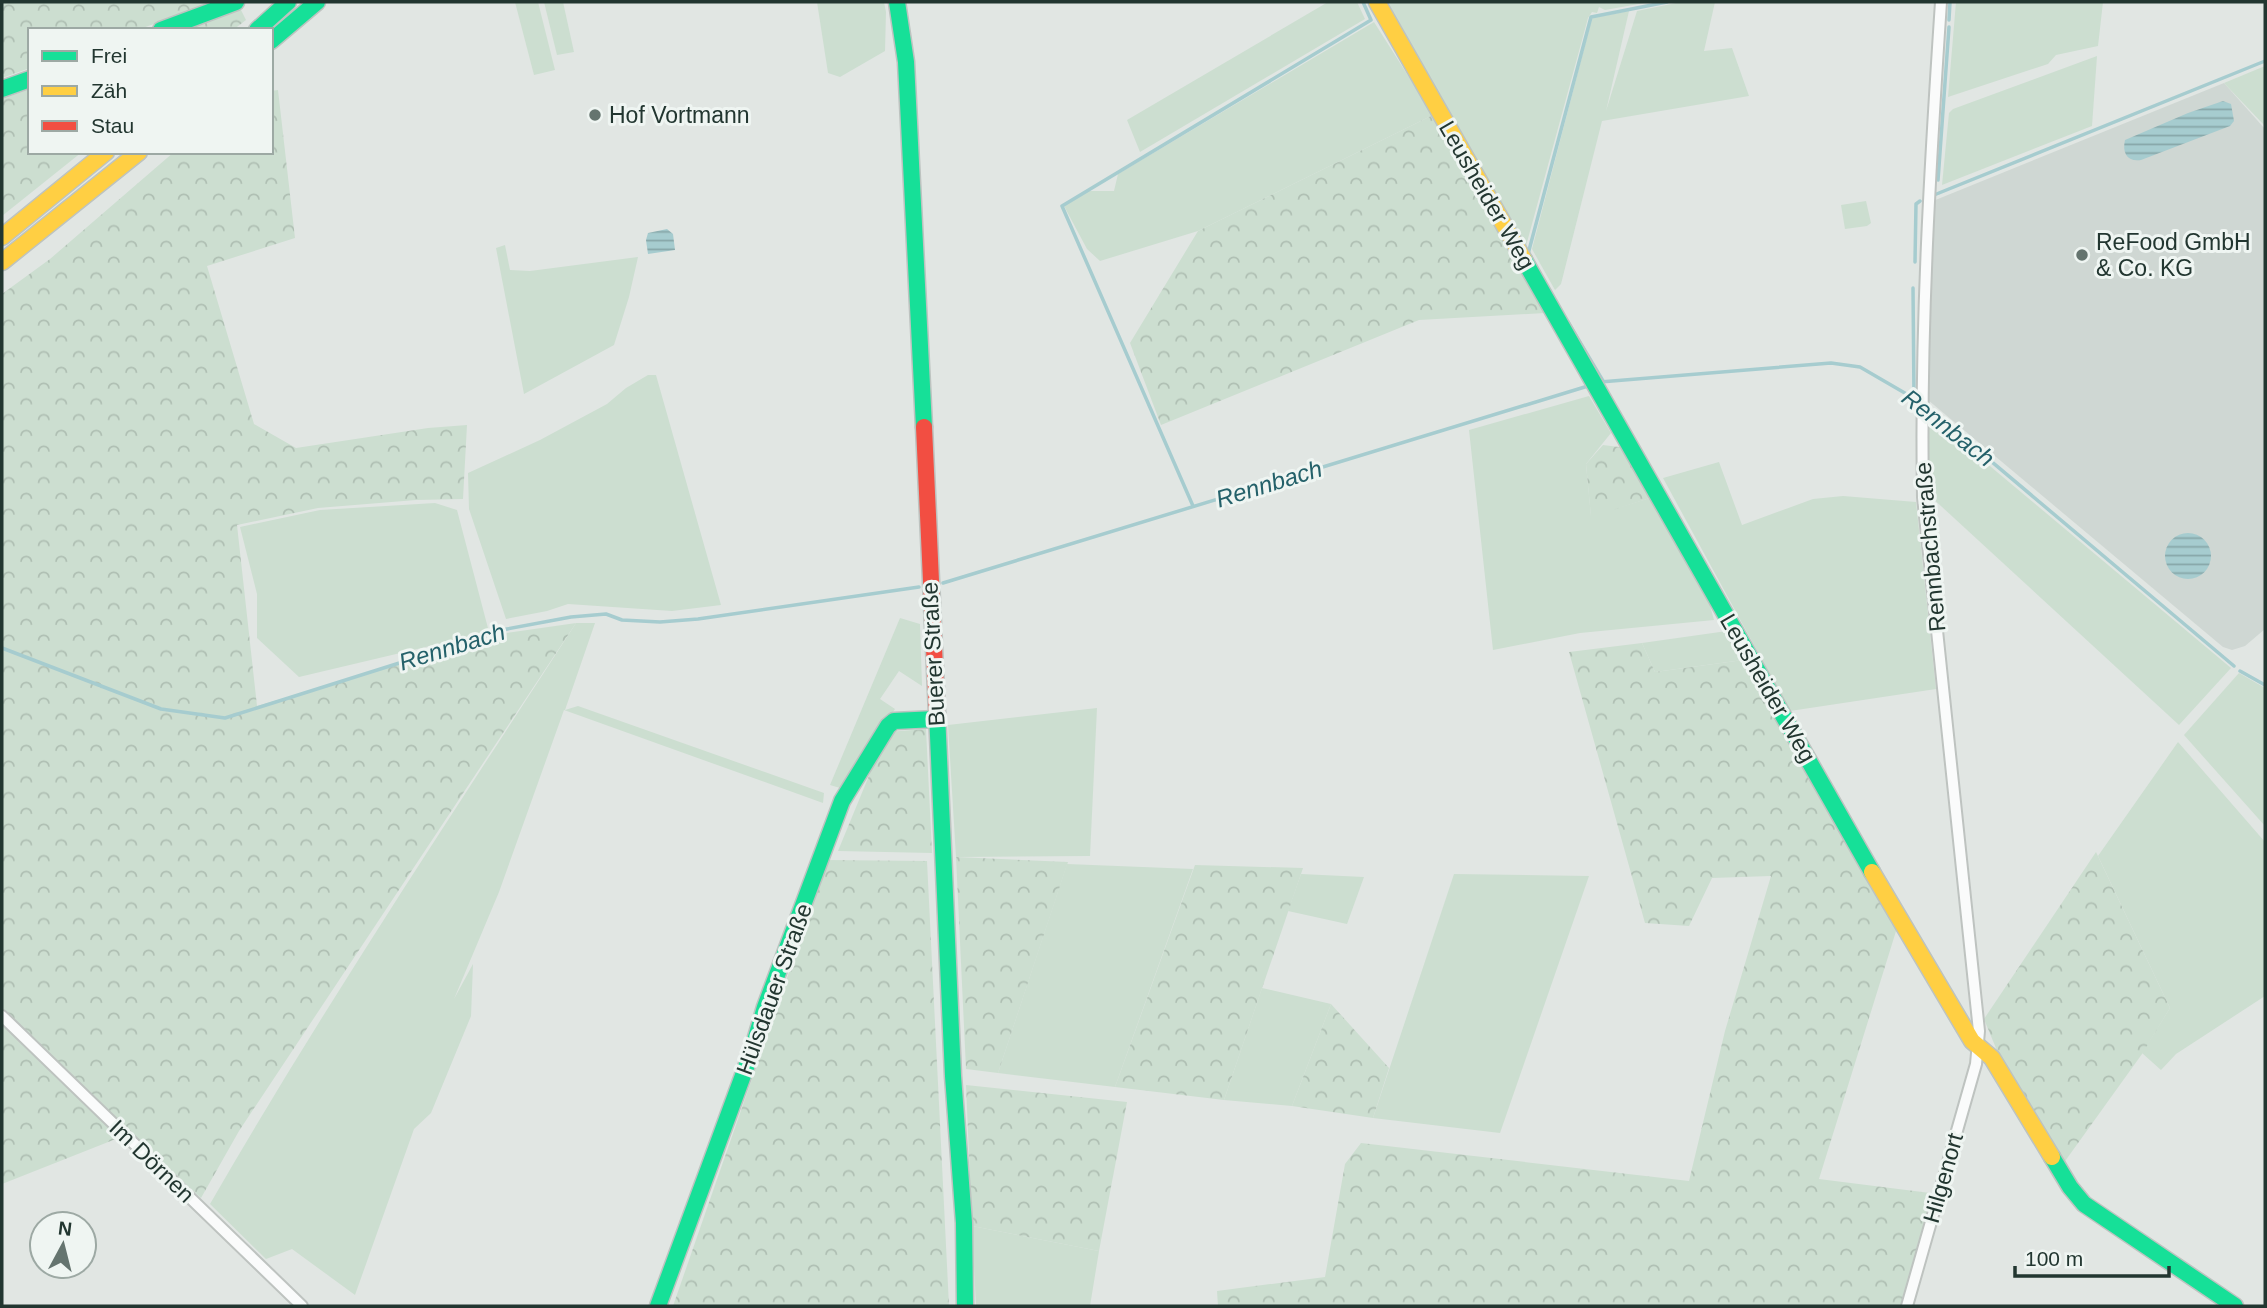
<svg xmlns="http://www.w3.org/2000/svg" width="2267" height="1308" font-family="Helvetica,sans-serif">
<defs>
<pattern id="forest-crowns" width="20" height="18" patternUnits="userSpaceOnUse" patternTransform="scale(1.75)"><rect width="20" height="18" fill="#ccded0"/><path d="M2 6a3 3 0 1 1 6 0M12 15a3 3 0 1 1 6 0" fill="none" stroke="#afbfb3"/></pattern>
<pattern id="water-rules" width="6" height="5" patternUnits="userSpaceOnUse" patternTransform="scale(1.75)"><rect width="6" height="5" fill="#a6cccf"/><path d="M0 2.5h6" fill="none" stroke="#87a6a8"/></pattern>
</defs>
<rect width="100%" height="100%" fill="#e1e6e3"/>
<path fill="#cfd7d3" d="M2224 83 2265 129V629L2245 646 2232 650 2223 647 1928 400 1933 201Z"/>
<g fill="#ccded0">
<path d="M515 2H538L555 70 534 75Z"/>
<path d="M544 2H563L574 52 557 55Z"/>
<path d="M817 2H884L886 12 885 51 840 77 828 73Z"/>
<path d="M1328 2H1357L1365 19 1140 152 1127 120Z"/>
<path d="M1384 2H1650L1605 10 1599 7 1597 13 1592 12 1588 18 1526 246Z"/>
<path d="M1681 2H1715L1704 51 1732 48 1749 96 1602 121 1561 284 1555 290 1532 249 1592 18 1629 11 1606 111 1637 11Z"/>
<path d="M1956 2H2103L2098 46 2056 55 2048 64 1948 97Z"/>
<path d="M1374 22 1433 115 1198 231 1100 261 1087 249 1064 206 1089 191H1114L1118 174Z"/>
<path d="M2097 56 2092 126 1942 185 1949 113 1953 109Z"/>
<path d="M2265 66V126L2224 83Z"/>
<path d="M1866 201 1871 223 1867 226 1845 229 1841 205Z"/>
<path d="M505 245 510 270 530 271 638 257 629 297 614 345 524 394 496 248Z"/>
<path d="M648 375H656L721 605 672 611 568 604 547 611 506 619 469 509 468 473 540 440 607 404 626 388Z"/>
<path d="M1589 396 1611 433 1586 464 1591 516 1650 498 1709 602 1714 620 1580 633 1493 650 1469 430Z"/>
<path d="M1929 415 2231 668 2179 725 1929 495Z"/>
<path d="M1719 462 1742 525 1813 499 1843 496 1916 502 1936 689 1790 711 1663 478Z"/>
<path d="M435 503 457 510 489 632 299 677 257 638V594L240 527 320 510Z"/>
<path d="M900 618 920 624 922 686 899 671 880 699 895 709 840 788 830 785Z"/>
<path d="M576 623H595L565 710 578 706 824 793 823 803 564 710 499 892 454 999 473 964 471 1016 431 1113 414 1129 355 1295 292 1249 266 1259 210 1204C324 1006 452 815 576 623Z"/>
<path d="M1727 631 1743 660 1655 672 1642 643Z"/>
<path d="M2239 673 2265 688V826L2184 735Z"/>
<path d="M1097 708 1090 856 956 857 948 725Z"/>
<path d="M2178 742 2265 842V996L2176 1054 2161 1070 2142 1053 2170 1008 2098 856Z"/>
<path d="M1067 864 1193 869 1115 1087 998 1073Z"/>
<path d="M1301 874 1364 877 1347 924 1288 911Z"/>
<path d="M1454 874 1589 876 1500 1133 1373 1118Z"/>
<path d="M1262 988 1331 1004 1292 1106 1224 1100Z"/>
<path d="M972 1226 1099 1251 1090 1306H976Z"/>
</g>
<g fill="url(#forest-crowns)">
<path d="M2 2H216L137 30H30V68L2 78Z"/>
<path d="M240 8 246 20 233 30H183Z"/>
<path d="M30 89V152H82L2 216V99Z"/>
<path d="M278 90 295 238 207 266 254 424 296 448 428 428 467 425 463 499 416 500 318 508 237 525 257 706 507 633 576 623 239 1131 201 1198 131 1133 2 1184V294L50 259 174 152H271V91Z"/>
<path d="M1433 115 1545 313 1419 320 1161 425 1130 343 1198 231Z"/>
<path d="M1603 445 1627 448 1650 498 1591 517 1586 464Z"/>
<path d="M1642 643 1655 672 1743 660 1897 928 1819 1179 1938 1194 1907 1306H1218L1217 1291 1325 1277 1345 1164 1361 1143 1689 1181 1725 1031 1771 876 1712 878 1689 926 1645 923 1569 652Z"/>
<path d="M926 729 932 853 838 851 887 732Z"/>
<path d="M2096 852 2170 1008 2142 1054 2063 1164 2000 1058 1984 1019Z"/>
<path d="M956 857 1068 862 998 1073 966 1069Z"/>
<path d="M828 860 927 861 949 1306H673Z"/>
<path d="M1195 865 1303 868 1224 1100 1115 1087Z"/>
<path d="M1331 1004 1389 1068 1373 1118 1292 1106Z"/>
<path d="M966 1085 1127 1102 1099 1251 972 1226Z"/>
</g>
<g fill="url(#water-rules)">
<path d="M2223 101 2231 104 2234 121 2230 126 2141 160C2127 162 2122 153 2125 140L2188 113Z"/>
<path d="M667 229 673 234 675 250 648 254 646 240 648 233Z"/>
<circle cx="2188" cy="556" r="23"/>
</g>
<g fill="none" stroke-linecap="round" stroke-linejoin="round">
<g stroke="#a6cccf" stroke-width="3.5">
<path d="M1949 20 1950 2"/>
<path d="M1938 180 1949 27"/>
<path d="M1934 195 2265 61"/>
<path d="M1528 254 1591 17 1667 2"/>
<path d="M1915 262 1916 204 1920 201"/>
<path d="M1913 288 1914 398"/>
<path d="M1568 322 1603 381"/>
<path d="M1600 382 1831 363 1860 367 1922 403 2234 666"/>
<path d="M1193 506 1062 206 1371 20 1363 2"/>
<path d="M943 583 1588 386"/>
<path d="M2 648 161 709 225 718 507 629 571 617 606 614 622 620 660 622 698 619 919 587"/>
<path d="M2240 671 2265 685"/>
</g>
<g stroke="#bec3c0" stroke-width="14">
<g id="street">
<path d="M2 1016 302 1306"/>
<path d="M1907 1306 1976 1064 1979 1031 1923 497C1920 332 1930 167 1941 2"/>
</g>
</g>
<g stroke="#bdc3c0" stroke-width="19">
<g id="fast">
<path d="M897 2 906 62 924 427"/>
<path d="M161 30 236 2"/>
<path d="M257 30 288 2"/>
<path d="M271 41 317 2"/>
<path d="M2 89 30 79"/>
<path d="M1524 260 1872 872"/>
<path d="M937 713 953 1076 964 1223 965 1306"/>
<path d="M2052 1157 2070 1187 2084 1204 2235 1306"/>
<path d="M658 1306 752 1051 765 1007 842 801 888 726 894 721 936 719"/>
</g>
</g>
<g stroke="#bdc3c0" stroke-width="19">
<g id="slow">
<path d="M1377 2 1524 260"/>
<path d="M2 237 106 152"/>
<path d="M2 262 139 152"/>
<path d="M1872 872 1972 1041 1992 1058 2052 1157"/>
</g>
</g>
<g stroke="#bdc3c0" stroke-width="19">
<path id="jam" d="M924 427 937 713"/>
</g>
<use href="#street" stroke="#fafbfb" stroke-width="10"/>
<use href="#fast" stroke="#16e098" stroke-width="16"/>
<use href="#slow" stroke="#ffcf43" stroke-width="16"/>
<use href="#jam" stroke="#f24e42" stroke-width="16"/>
</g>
<g fill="#65746f" stroke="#eff5f2" stroke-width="2.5">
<circle cx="595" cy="115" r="7"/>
<circle cx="2082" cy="255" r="7"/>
</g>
<g text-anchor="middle" stroke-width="6" stroke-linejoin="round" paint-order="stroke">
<g font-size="23" fill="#223630" stroke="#eff5f2" text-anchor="start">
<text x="609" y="123">Hof Vortmann</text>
<text x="2096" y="250">ReFood GmbH<tspan x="2096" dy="26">&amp; Co. KG</tspan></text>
</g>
<g font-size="23" fill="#223630" stroke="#eff5f2">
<text transform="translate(1487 195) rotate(60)" y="8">Leusheider Weg</text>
<text transform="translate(1930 547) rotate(-95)" y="8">Rennbachstraße</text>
<text transform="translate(933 654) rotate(-93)" y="8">Buerer Straße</text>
<text transform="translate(1768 688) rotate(60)" y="8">Leusheider Weg</text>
<text transform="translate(774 989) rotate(-70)" y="8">Hülsdauer Straße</text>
<text transform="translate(152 1161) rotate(44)" y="8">Im Dörnen</text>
<text transform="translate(1943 1178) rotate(-74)" y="8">Hilgenort</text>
</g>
<g font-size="24" font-style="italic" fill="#24616a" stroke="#eff5f2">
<text transform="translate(1948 428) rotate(38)" y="8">Rennbach</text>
<text transform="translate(1269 484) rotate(-17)" y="8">Rennbach</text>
<text transform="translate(452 647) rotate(-17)" y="8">Rennbach</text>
</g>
</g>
<rect width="2267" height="1308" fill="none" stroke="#223630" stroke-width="7"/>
<rect x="28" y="28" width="245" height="126" fill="#eff5f2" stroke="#9da9a4" stroke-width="2"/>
<rect x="42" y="51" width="35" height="10" fill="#16e098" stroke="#9da9a4" stroke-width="2"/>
<text x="91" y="63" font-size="21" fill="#223630">Frei</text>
<rect x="42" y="86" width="35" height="10" fill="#ffcf43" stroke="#9da9a4" stroke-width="2"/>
<text x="91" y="98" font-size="21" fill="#223630">Zäh</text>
<rect x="42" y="121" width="35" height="10" fill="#f24e42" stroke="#9da9a4" stroke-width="2"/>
<text x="91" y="133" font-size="21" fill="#223630">Stau</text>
<g transform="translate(63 1245) rotate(7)"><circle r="33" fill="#eff5f2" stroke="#9da9a4" stroke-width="2"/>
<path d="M0-5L12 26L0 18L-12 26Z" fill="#65746f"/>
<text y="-10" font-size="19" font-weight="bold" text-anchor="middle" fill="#223630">N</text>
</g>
<path d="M2015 1266v10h154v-10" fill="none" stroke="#223630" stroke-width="3.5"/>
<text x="2025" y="1266" font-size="21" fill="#223630" stroke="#eff5f2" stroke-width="5" paint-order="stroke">100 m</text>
</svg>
